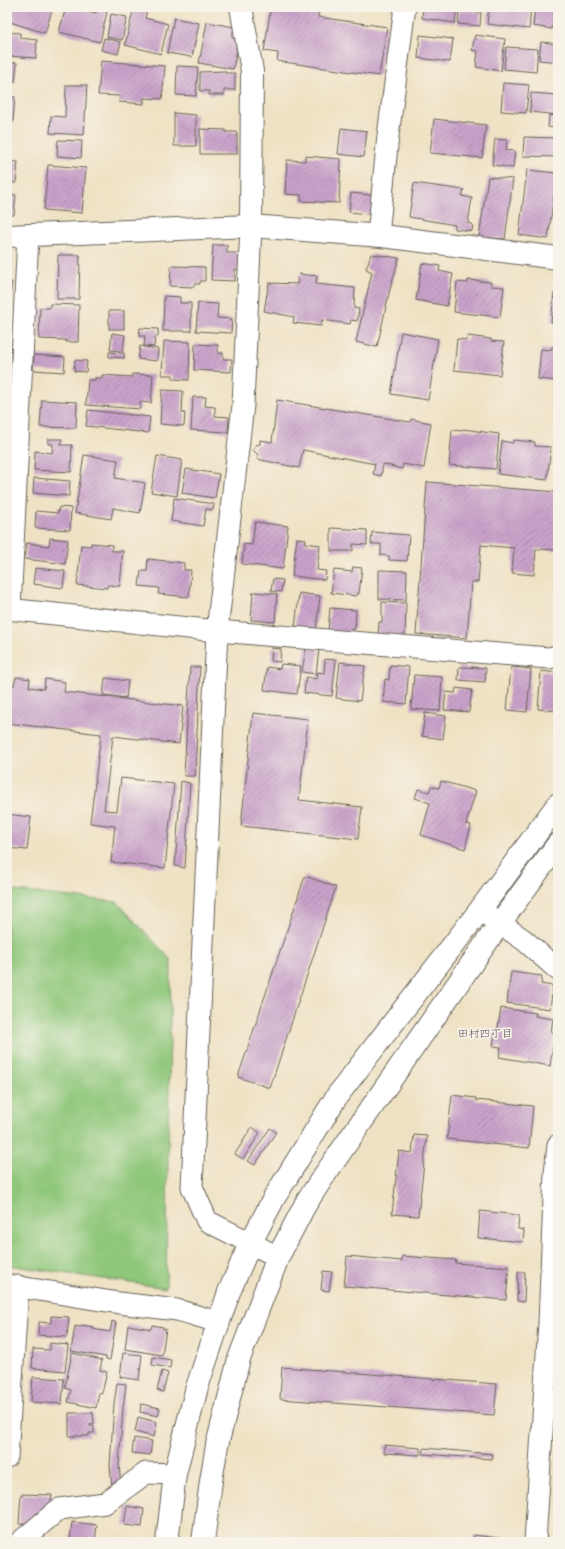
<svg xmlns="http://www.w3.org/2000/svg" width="565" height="1549" font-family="Pangolin,'Klee One',sans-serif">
<defs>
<pattern id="building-hatch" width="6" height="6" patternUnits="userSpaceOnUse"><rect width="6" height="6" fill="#caa3cb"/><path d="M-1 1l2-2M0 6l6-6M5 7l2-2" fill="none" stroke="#a384a4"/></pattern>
</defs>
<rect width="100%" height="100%" fill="#f7f3e8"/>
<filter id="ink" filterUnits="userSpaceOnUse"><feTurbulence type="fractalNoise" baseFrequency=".025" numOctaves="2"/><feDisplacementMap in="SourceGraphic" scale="8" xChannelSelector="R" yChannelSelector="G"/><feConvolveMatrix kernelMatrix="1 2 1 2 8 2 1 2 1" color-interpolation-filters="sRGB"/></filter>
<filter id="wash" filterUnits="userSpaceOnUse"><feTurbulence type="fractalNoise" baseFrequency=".012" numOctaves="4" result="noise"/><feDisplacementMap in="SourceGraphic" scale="16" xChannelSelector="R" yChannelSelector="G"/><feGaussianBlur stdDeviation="0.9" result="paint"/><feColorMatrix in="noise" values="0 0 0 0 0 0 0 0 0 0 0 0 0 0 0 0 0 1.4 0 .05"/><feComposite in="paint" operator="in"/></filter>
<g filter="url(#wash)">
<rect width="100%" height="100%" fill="#efe2c4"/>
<path fill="#8fc77a" stroke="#56724b" d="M7 890 117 902 171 960 166 1288 7 1265Z"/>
<g id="blocks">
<g fill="url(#building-hatch)">
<path d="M8 7H53L45 33 7 21Z"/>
<path d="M66 7H74L96 13 97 9 107 12 100 42 59 32Z"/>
<path d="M134 7H148L145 18 168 24 161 54 125 45Z"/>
<path d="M271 7H298L319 10 318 17 387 27 379 76 277 61 278 53 264 51Z"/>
<path d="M423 7H457L455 23 422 18Z"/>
<path d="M460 7H476L475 11 460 10Z"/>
<path d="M489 7H531L529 29 487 24Z"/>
<path d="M535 7H555L552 29 533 26Z"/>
<path d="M459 11 481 12 480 26 458 24Z"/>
<path d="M111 14 127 17 122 40 107 37Z"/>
<path d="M174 18 199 23 192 57 167 53Z"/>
<path d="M207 22 234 27 232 38 238 39 236 49 237 50 233 69 199 63Z"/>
<path d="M7 32 20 33V38L37 40 36 58 7 56Z"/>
<path d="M420 35 453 39 450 62 418 58Z"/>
<path d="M475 35 505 39 501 71 476 67 478 51 472 50Z"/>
<path d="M104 38 121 42 118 54 101 50Z"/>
<path d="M541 42 558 44V62L539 60Z"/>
<path d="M506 47 538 49 536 72 504 69Z"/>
<path d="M101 61 165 66 162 99 144 98V104L119 102 120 96 98 95Z"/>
<path d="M7 62 17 63 15 82 7 81Z"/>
<path d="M177 66 198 67 196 96 176 95Z"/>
<path d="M225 71V73H235V90H224V95H209V91H200V72Z"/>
<path d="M503 83 529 85 526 113 501 111Z"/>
<path d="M66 85H87L84 135 50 133 51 116 65 117Z"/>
<path d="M531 93 558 95V115L530 112Z"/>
<path d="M7 96 15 97 13 122H7Z"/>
<path d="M174 113 196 115V146H174Z"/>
<path d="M549 115 558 116V128L548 127Z"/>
<path d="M434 119 486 125 482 158 430 153Z"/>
<path d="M341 128 367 131 364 157 338 154Z"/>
<path d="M200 129 226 130V132H237V154H200Z"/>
<path d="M524 137 558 138V157L523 156Z"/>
<path d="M495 139 507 140 506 150 515 151 513 168 492 165Z"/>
<path d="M58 140 82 141 81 158 57 156Z"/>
<path d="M305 156 341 159 339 203 301 201V195L285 194 287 160 305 161Z"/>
<path d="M7 161 18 162 16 183 7 182Z"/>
<path d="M48 165 86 168 82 213 44 210Z"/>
<path d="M527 170 557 173 548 239 519 235Z"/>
<path d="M488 177 513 179 505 239 479 237Z"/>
<path d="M414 183 464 190 462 196 472 198 468 223 473 225 472 231 455 229V225L409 217Z"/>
<path d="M351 193 379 196 377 215 349 212Z"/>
<path d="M7 194 16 195 14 215H7Z"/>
<path d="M213 245H227V253H240L239 270 235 269V281L211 280Z"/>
<path d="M371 254 399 258 390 289 377 347 356 342 372 272 366 269Z"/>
<path d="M58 255H80L79 299H57Z"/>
<path d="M422 263 440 266 439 271 453 274 447 306 416 300Z"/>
<path d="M171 266 205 267V281H200V284H194V287L170 286Z"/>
<path d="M299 274 317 276 316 284 355 288 354 308 359 309 357 321 351 320 350 324 322 320 321 326 293 323 294 317 264 311 269 283 297 284Z"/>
<path d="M468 280 491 282V286L504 287 500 317 454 312 457 282 468 283Z"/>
<path d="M7 282H12L10 299H7Z"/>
<path d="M554 293H558V323L551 322Z"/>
<path d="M164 296 180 297V303H191V331H163Z"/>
<path d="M198 303 218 304 217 318 232 319 231 333 196 331Z"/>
<path d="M50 304 79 305 78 342H66V340L39 339 40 308H50Z"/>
<rect x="109" y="311" width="15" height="18"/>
<path d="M140 328 158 329V337H155L154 347 144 346 145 336H139Z"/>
<path d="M401 332 438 339 428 400 391 394Z"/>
<path d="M112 333 125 335 123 351 110 350Z"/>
<path d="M468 336 491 339V341L504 342 500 375 454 370 457 339 467 340Z"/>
<path d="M164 341 190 342 189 380 173 379V375H162Z"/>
<path d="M7 344H14L13 362H7Z"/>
<path d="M195 344 218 345V353H223V359H232L231 372 194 370Z"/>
<path d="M140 346 158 349 157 361 138 359Z"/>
<path d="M552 347H558V381L538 379 541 349 551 350Z"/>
<path d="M109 352 124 353V358L109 357Z"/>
<path d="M34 355 65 357 64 372 33 370Z"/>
<path d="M75 360 87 361 86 372 74 371Z"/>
<path d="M132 374 153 375 151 403 140 402V409L86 405 88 380H95V378H102V375L132 377Z"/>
<path d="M162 390 183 391 182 413H185L184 426 160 424Z"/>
<path d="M193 397H206L205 406 215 407V416L229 417 228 432 191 430Z"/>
<path d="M42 400 77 402 76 428 40 427Z"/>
<path d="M277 400 410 422 411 419 431 423 424 468 403 464 402 469 383 464 381 476 373 474 375 464 303 450 299 468 257 459 258 455 253 450 256 445 260 444V440L272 442Z"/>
<path d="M88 410 150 417 148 433 86 426Z"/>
<path d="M463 429 499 434 496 469 449 465 452 430 462 431Z"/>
<path d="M48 439H62L61 445H72L71 472 34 470 35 451 52 453 53 444H48Z"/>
<path d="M513 440 535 442V446L551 447 547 480 498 474 502 441 513 443Z"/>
<path d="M84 455 118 460 115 478 145 483 140 513 113 508 111 519 75 513Z"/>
<path d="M157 456 182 460 177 496 151 492Z"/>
<path d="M186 469 219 474 215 498 182 493Z"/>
<path d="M34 478 70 481 69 496 33 493Z"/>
<path d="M427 482 558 492V550L536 549 534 575 512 573 514 548 481 545 478 582H471L467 638 416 634Z"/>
<path d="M174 498 214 504 213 510 206 509 203 526 171 521Z"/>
<path d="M59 507 71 508 70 530 35 528 36 511 58 513Z"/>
<path d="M255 522 288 526 283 569 242 564 244 544 252 545Z"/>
<path d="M331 528 367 530V545L353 544V551H331Z"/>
<path d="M372 532 409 535 407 561 389 560V556L381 555V544H371Z"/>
<path d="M50 538 68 540 65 564 25 559 27 543 49 546Z"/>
<path d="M297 538 306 539 305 543 320 545 317 570 326 571 325 580 292 576Z"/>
<path d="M91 543 112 545V551H123L120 586 108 585 107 588 77 585 81 545 91 546Z"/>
<path d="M148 559 184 563V570H191L189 597 158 594 159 588 139 586 141 571H147Z"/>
<path d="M353 567 362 568 359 594 357 593V596L331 593 334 570 352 572Z"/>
<path d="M35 568 65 571 63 588 33 584Z"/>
<path d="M379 570 407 571 406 600 379 599Z"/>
<path d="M273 579 283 580 281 592 271 591Z"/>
<path d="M253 592 277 594 275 622 251 620Z"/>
<path d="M299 593 320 596 316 631 295 628Z"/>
<path d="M382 602 406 603 405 638 378 637 379 622H382Z"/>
<path d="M330 608 356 610 355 629H351L350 634 328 632Z"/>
<path d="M306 647 319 649 316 674 302 672Z"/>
<path d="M272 648 281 649 280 662 271 661Z"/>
<path d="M325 659 336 660 332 696 304 693 306 677 317 679 318 672 324 673Z"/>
<path d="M340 662 365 666 360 701 336 698Z"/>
<path d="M281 664 301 666 297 694 264 690 267 667 280 669Z"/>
<path d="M390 665 409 667 406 704 383 702 385 679 389 680Z"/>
<path d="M190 667H200L195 776H184Z"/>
<path d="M459 667 486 668 485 682 458 680Z"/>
<path d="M511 667 531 669 527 712 507 710Z"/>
<path d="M541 671 558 673V711L538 709Z"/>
<path d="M414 675 442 677 440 711 411 709Z"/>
<path d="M16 677 30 679 29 687 44 689 45 679 65 682 64 692 183 706 179 744 113 736 104 810 117 811 121 778 174 784 165 868 111 862 115 826 90 823 101 734 7 723V685H14Z"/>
<path d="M105 678 128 681 126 698 103 695Z"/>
<path d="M456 688 472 690 469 712 444 710 446 692 455 693Z"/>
<path d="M253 713 308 719 299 800 362 807 358 839 241 826Z"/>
<path d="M425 713 446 716 443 739 422 736Z"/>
<path d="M181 781 190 783 185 868 175 866Z"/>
<path d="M441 781 476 791 466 824 471 825 465 849 421 835 430 803 415 798 418 789 429 792 431 786 439 788Z"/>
<path d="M7 814 31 817 27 850 7 848Z"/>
<path d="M305 876 336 887 270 1088 238 1077Z"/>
<path d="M511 972 542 976 541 984 553 986 550 1009 507 1003Z"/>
<path d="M501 1008 536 1013 535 1016 553 1019 551 1032 555 1033 550 1066 499 1057 501 1047 493 1046 495 1033 497 1034Z"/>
<path d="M452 1095 476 1098V1100L533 1106 529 1148 447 1139Z"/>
<path d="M252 1127 260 1133 243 1159 235 1154Z"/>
<path d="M270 1128 276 1132 255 1165 248 1161Z"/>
<path d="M414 1135 427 1136 418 1216 392 1214 399 1151 412 1153Z"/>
<path d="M480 1211 519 1215 518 1229 524 1230 523 1242 478 1238Z"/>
<path d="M347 1256 402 1261V1256L456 1260 455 1263 509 1267 506 1300 344 1286Z"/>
<path d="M323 1271 332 1272 329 1291 321 1290Z"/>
<path d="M518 1272H525L524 1302 517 1301Z"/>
<path d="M51 1316 69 1317 67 1337 38 1335 39 1322 51 1323Z"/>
<path d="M112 1321 116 1323 110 1360 106 1359V1357L71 1351 75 1326 81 1327V1325L94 1327 93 1329 110 1332Z"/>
<path d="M128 1325 151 1329 152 1325 163 1327V1329H166L162 1355 125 1349Z"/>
<path d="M50 1343 68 1345 65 1371 32 1368 33 1349 50 1350Z"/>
<path d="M72 1353 102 1360 100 1370 107 1372 102 1393 99 1392 96 1408 68 1402 71 1390 65 1388Z"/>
<path d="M123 1353 142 1355 139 1380 120 1377Z"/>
<path d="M153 1357 171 1360 170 1368 152 1365Z"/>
<path d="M282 1367 497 1384 494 1415 280 1399Z"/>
<path d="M162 1371 168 1373 163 1392 157 1390Z"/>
<path d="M33 1377 64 1379 62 1404 31 1402Z"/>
<path d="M117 1383 126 1384 123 1408 119 1465 121 1486H112L110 1465 114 1404Z"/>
<path d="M141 1404 160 1408 158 1416 140 1412Z"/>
<path d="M69 1413H93L94 1424H90V1426H94V1433H89V1436H69Z"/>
<path d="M138 1417 157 1422 154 1437 135 1432Z"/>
<path d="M134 1438 152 1441 150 1455 132 1453Z"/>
<path d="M384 1445 420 1448V1455L384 1453Z"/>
<path d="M424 1448 493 1454 492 1459 423 1454Z"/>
<path d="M21 1494 52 1495 50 1505 28 1524H19Z"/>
<path d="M127 1506 144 1509 142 1527 124 1525Z"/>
<path d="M72 1522 97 1525 95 1542H70Z"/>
<path d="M474 1535 522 1541V1542H473Z"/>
</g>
</g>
</g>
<g filter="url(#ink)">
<use href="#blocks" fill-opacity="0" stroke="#666157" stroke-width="1"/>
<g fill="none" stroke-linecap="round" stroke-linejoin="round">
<g stroke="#666157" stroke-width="13">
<path id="lane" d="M544 1397 558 1399"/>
</g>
<g stroke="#666157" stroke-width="23">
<g id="street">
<path d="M251 226 243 405 217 631 192 1187 207 1221 278 1257"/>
<path d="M378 235 388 136 405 7"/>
<path d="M7 609 217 631 549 658 558 656"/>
<path d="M10 609 28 235"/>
<path d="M480 910 524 940 558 970"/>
<path d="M7 1285 119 1303 177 1310 218 1322"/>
<path d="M7 1457 18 1286"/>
<path d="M20 1542 59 1509 105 1503 146 1473 175 1474"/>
<path d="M535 1542 549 1323 555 1173 558 1145"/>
</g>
</g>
<g stroke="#666157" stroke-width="24">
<g id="secondary">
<path d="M241 7 252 71 251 226"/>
<path d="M7 236 251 226 382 236 558 258"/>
<path d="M167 1542 175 1474 197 1387 229 1292 250 1244 274 1198 337 1096 480 910 558 804"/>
<path d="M203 1542 211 1481 217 1445 239 1359 278 1257 305 1205 321 1180 500 923 558 844"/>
</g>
</g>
<use href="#lane" stroke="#fff" stroke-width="11"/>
<use href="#street" stroke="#fff" stroke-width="21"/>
<use href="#secondary" stroke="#fff" stroke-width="22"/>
</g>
</g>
<g text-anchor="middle" stroke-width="3.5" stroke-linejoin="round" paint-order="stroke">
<g font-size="11" fill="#594b59" stroke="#f7f3e8">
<text x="485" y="1037">田村四丁目</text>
</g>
</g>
<rect width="565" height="1549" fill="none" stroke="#f7f3e8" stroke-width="24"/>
</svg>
